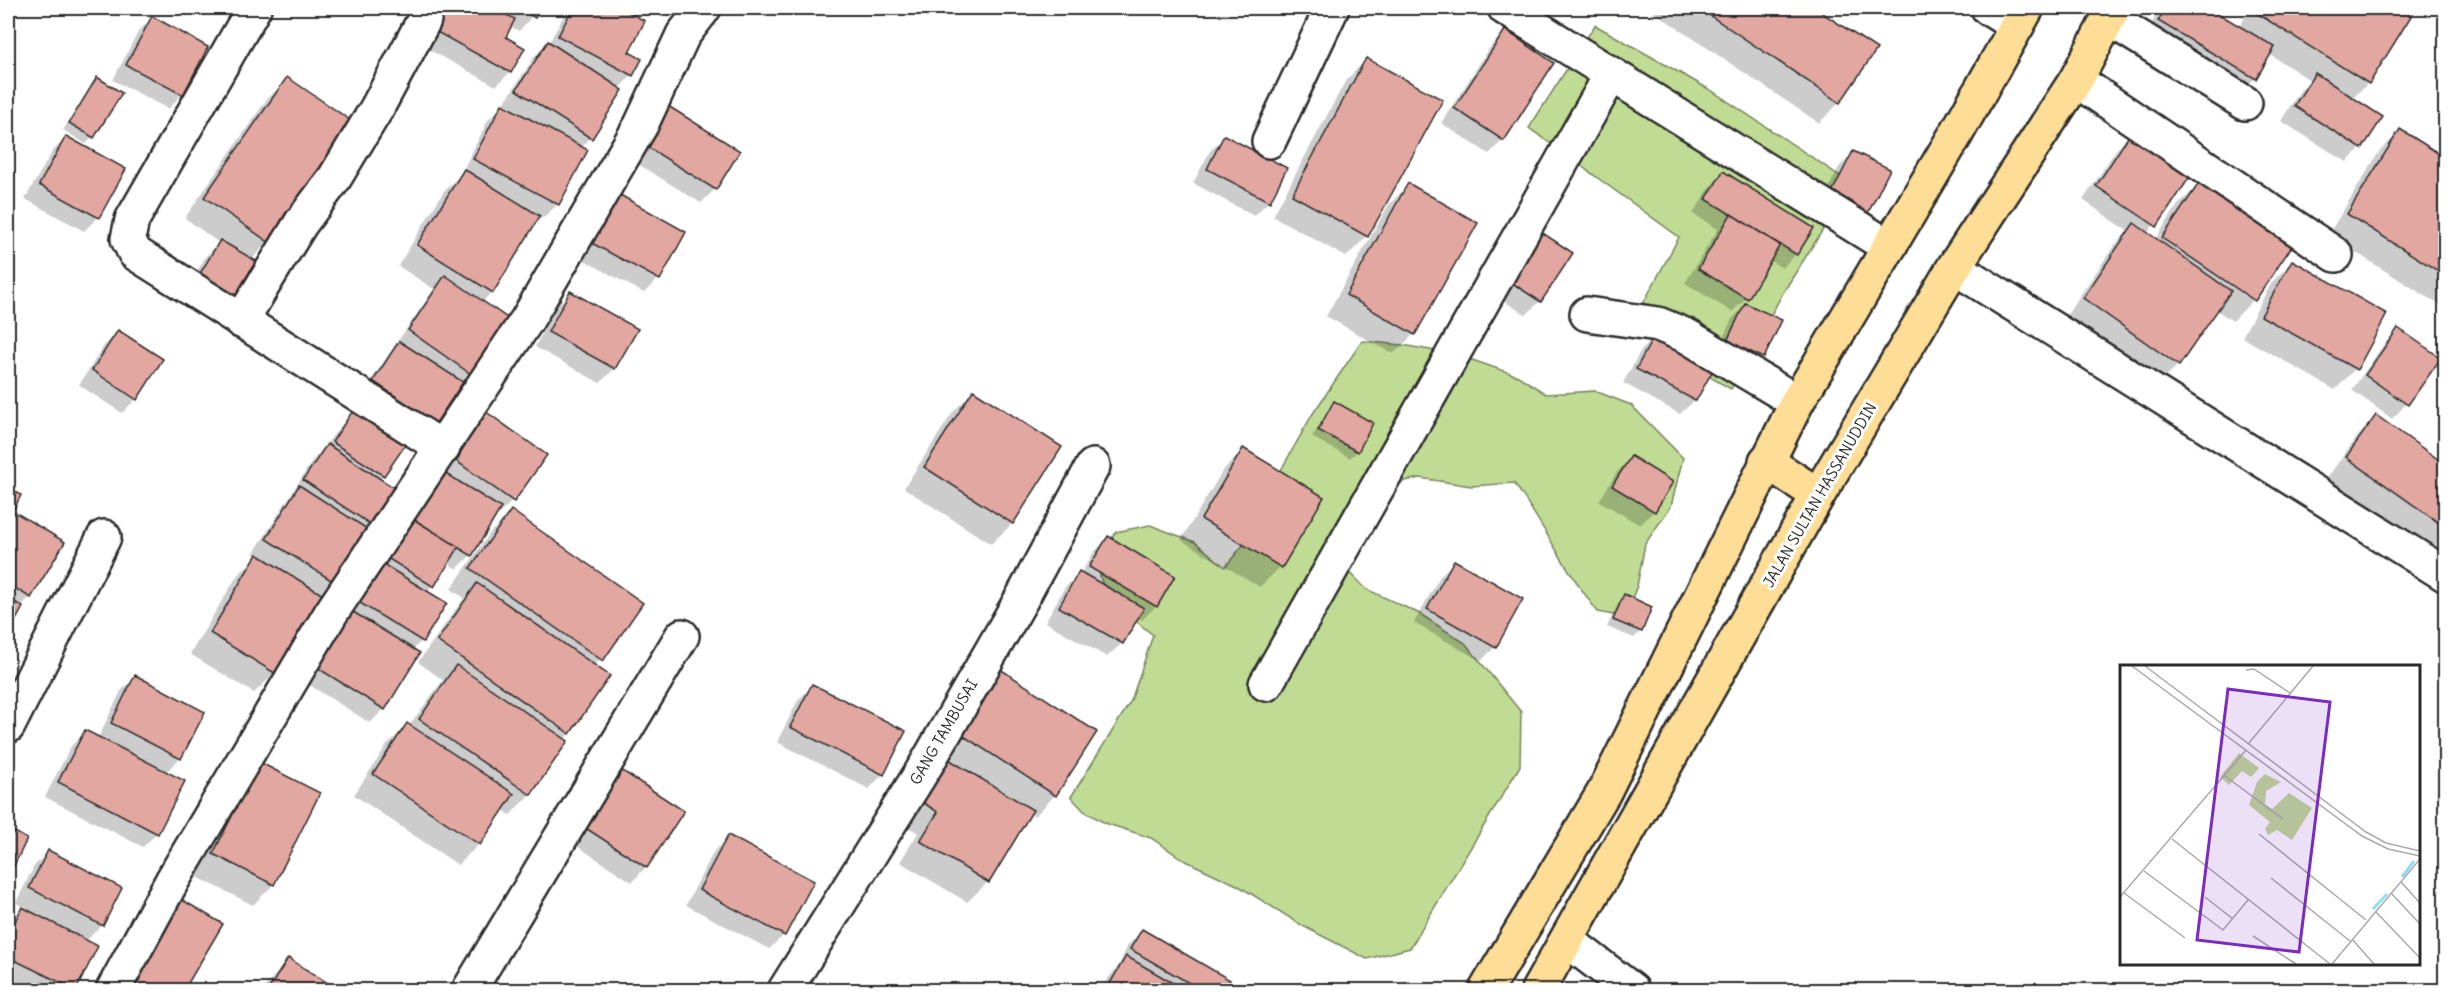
<svg xmlns="http://www.w3.org/2000/svg" width="2453" height="998" font-family="Delius,sans-serif">
<rect width="100%" height="100%" fill="#fff"/>
<filter id="ink" filterUnits="userSpaceOnUse"><feTurbulence type="fractalNoise" baseFrequency=".0167" numOctaves="2"/><feDisplacementMap in="SourceGraphic" scale="12" xChannelSelector="R" yChannelSelector="G"/><feConvolveMatrix kernelMatrix="1 2 1 2 8 2 1 2 1" color-interpolation-filters="sRGB"/></filter>
<g filter="url(#ink)">
<g fill="#c0dc94" stroke="#768460" stroke-width="1.5">
<path d="M1595 25 1712 91 1852 184 1784 291 1731 389 1676 358 1633 322 1679 237 1529 128Z"/>
<path d="M1362 341 1402 345 1458 355 1518 376 1546 394 1595 391 1631 405 1683 458 1671 506 1645 544 1637 586 1624 617 1598 612C1566 572 1544 525 1514 483L1471 486 1420 478 1405 481 1387 490 1345 567 1366 589 1420 614 1465 643 1521 712 1520 766 1410 948 1367 959 1303 926 1237 885 1184 860 1151 838 1105 823 1084 811 1071 797 1131 701 1153 635 1106 597 1096 561 1116 532 1150 525 1195 542 1225 567 1244 544 1276 479 1312 415Z"/>
</g>
<g fill="#0003">
<path d="M443 8H539L519 31 510 26 504 37 510 72 496 86 422 46Z"/>
<path d="M568 8H618L643 22 627 52 632 75 618 89 621 91 590 138 581 148 558 204 543 218 539 215 492 292 482 302 474 376 460 390 457 388 435 422 421 436 360 396 434 289 398 266 444 191 461 174 488 120 503 105 534 57 549 43Z"/>
<path d="M654 8H679L669 17Z"/>
<path d="M1648 8H1812L1874 50 1839 103 1819 123Z"/>
<path d="M2161 8H2206L2239 27 2251 8H2415L2368 83 2352 99 2380 117 2361 148 2347 162 2281 121 2301 89 2310 80 2269 54 2255 78 2241 92 2145 35Z"/>
<path d="M152 18 182 94 168 109 113 80 138 32Z"/>
<path d="M1505 32 1503 140 1489 154 1441 123 1491 46Z"/>
<path d="M1366 60 1367 236 1346 257 1273 216 1346 80Z"/>
<path d="M97 79 93 137 86 144 63 130Z"/>
<path d="M288 79 351 123 268 242 251 260 185 292 206 256 219 243 185 218 267 99Z"/>
<path d="M665 106 715 189 701 203 628 158Z"/>
<path d="M2400 131 2446 160V304L2443 307 2328 235 2379 152Z"/>
<path d="M2130 136 2189 176 2147 234 2155 240 2178 205 2199 185 2290 246 2253 300 2233 321 2216 310 2178 365 2158 385 2064 319 2114 246 2128 231 2083 200 2116 150Z"/>
<path d="M1224 137 1285 169 1269 201 1254 216 1193 183 1210 151Z"/>
<path d="M66 138 98 217 84 231 25 199 52 152Z"/>
<path d="M1854 153 1888 170 1816 213 1839 167Z"/>
<path d="M1723 173 1796 254 1782 268 1769 260 1746 298 1732 312 1685 283 1718 229 1693 214 1709 188Z"/>
<path d="M1408 185 1414 334 1393 354 1326 316 1388 206Z"/>
<path d="M599 207 658 279 644 293 573 254Z"/>
<path d="M1527 248 1540 301 1526 315 1496 296Z"/>
<path d="M2293 261 2355 369 2335 390 2242 337 2272 282Z"/>
<path d="M570 293 636 329 614 369 600 383 535 347 556 307Z"/>
<path d="M1746 305 1780 321 1763 358 1749 372 1714 356 1732 319Z"/>
<path d="M2398 330 2439 359 2406 404 2392 419 2352 390 2384 344Z"/>
<path d="M118 332 136 399 122 413 79 385 104 346Z"/>
<path d="M1654 338 1695 400 1680 414 1623 383 1640 352Z"/>
<path d="M974 391 1060 448 1012 524 991 544 904 488 953 412Z"/>
<path d="M1334 403 1357 451 1350 458 1312 437Z"/>
<path d="M356 408 383 475 379 480 373 535 327 600 320 596 275 673 254 693 190 654 237 576 257 556 253 554 313 460Z"/>
<path d="M2377 417 2446 466V563L2327 478 2356 438Z"/>
<path d="M471 427 545 455 512 501 498 515 496 514 471 555 457 569 447 563 427 593 422 641 412 650 384 709 370 723 303 681Z"/>
<path d="M1244 450 1280 567 1260 587 1181 540 1223 470Z"/>
<path d="M1631 458 1654 511 1640 525 1599 501 1617 472Z"/>
<path d="M8 488 19 496 11 511 30 597 20 607 8 632Z"/>
<path d="M511 512 641 604 594 667 569 733 530 794 510 815 502 809 479 844 458 865 354 795 387 745 407 725 409 726 443 680 418 662 464 598 451 589 490 533Z"/>
<path d="M1108 538 1156 606 1142 620 1136 617 1122 643 1107 657 1045 622 1065 587 1081 573 1094 552Z"/>
<path d="M1454 562 1495 647 1481 661 1414 623 1440 576Z"/>
<path d="M1624 596 1641 631 1634 638 1607 627 1618 603Z"/>
<path d="M135 677 180 758 165 773 157 833 143 847 45 797 71 746 85 732 98 738 121 691Z"/>
<path d="M812 686 904 732 883 774 869 789 777 742 798 700Z"/>
<path d="M976 690 1055 795 1035 816 1030 812 988 882 967 902 900 862 918 833 899 821Z"/>
<path d="M260 764 273 885 253 905 193 875Z"/>
<path d="M604 784 646 867 632 882 568 840Z"/>
<path d="M8 830 25 839 8 875Z"/>
<path d="M729 837 784 935 769 949 686 905 714 851Z"/>
<path d="M48 852 102 925 86 941 96 947 74 990H32L8 978V925L24 907 16 903 34 866Z"/>
<path d="M221 924 183 990H122Z"/>
<path d="M1142 931 1228 981 1223 990H1099L1119 965 1128 945Z"/>
<path d="M288 960 336 990H262Z"/>
<path d="M1791 983 1801 990H1784Z"/>
</g>
<g fill="#e2a7a0" stroke="#2b2b2b" stroke-width="1.5">
<path d="M448 8H493L515 19 506 37 525 48 511 73 435 31Z"/>
<path d="M517 8H541L535 18Z"/>
<path d="M573 8H621L645 21 629 52 642 59 633 76 558 36Z"/>
<path d="M1699 8H1815L1877 49 1840 103Z"/>
<path d="M2166 8H2209L2275 47 2256 79 2158 21Z"/>
<path d="M2258 8H2416L2369 84 2255 12Z"/>
<path d="M152 16 208 47 183 95 126 65Z"/>
<path d="M1505 30 1554 63 1504 141 1454 108Z"/>
<path d="M548 41 623 90 592 139 516 90Z"/>
<path d="M1366 58 1443 100 1368 237 1292 195Z"/>
<path d="M2315 73 2383 117 2362 149 2294 106Z"/>
<path d="M97 77 122 93 94 138 69 123Z"/>
<path d="M287 77 353 122 270 243 204 197Z"/>
<path d="M502 104 588 150 559 205 473 159Z"/>
<path d="M665 104 740 151 716 190 641 143Z"/>
<path d="M2400 129 2446 158V276L2347 214Z"/>
<path d="M2130 134 2191 175 2157 227 2096 186Z"/>
<path d="M1224 135 1287 168 1270 202 1207 169Z"/>
<path d="M66 136 126 169 99 218 39 185Z"/>
<path d="M1853 151 1890 169 1866 217 1829 198Z"/>
<path d="M464 169 540 216 493 293 417 245Z"/>
<path d="M1723 171 1814 228 1797 255 1706 199Z"/>
<path d="M1408 183 1478 223 1415 335 1346 295Z"/>
<path d="M2199 183 2292 246 2255 301 2162 238Z"/>
<path d="M613 191 686 232 660 280 586 240Z"/>
<path d="M1731 214 1780 245 1748 299 1698 269Z"/>
<path d="M2134 223 2231 291 2179 366 2083 298Z"/>
<path d="M1541 232 1573 253 1541 302 1509 281Z"/>
<path d="M220 240 256 261 234 298 198 277Z"/>
<path d="M2292 260 2387 314 2357 370 2261 316Z"/>
<path d="M445 275 513 322 475 377 408 330Z"/>
<path d="M570 291 638 329 615 369 548 332Z"/>
<path d="M1745 303 1782 320 1764 358 1727 341Z"/>
<path d="M2398 328 2441 358 2408 405 2365 375Z"/>
<path d="M118 330 163 359 137 400 92 370Z"/>
<path d="M1654 336 1714 368 1696 401 1636 369Z"/>
<path d="M399 341 463 382 436 423 373 381Z"/>
<path d="M973 390 1062 447 1013 524 924 467Z"/>
<path d="M1334 401 1373 423 1358 452 1318 430Z"/>
<path d="M356 406 408 441 384 476 332 442Z"/>
<path d="M485 411 547 455 514 502 452 458Z"/>
<path d="M2376 415 2446 465V528L2346 457Z"/>
<path d="M327 444 399 491 376 528 303 480Z"/>
<path d="M1243 448 1324 497 1282 568 1201 519Z"/>
<path d="M1631 456 1673 482 1655 512 1612 486Z"/>
<path d="M439 469 501 508 472 556 410 517Z"/>
<path d="M299 485 375 534 342 587 266 539Z"/>
<path d="M8 487 21 495 13 511 65 542 31 598 8 584Z"/>
<path d="M511 510 643 603 603 661 470 568Z"/>
<path d="M408 516 459 547 434 587 384 556Z"/>
<path d="M1108 536 1175 576 1157 607 1089 567Z"/>
<path d="M257 554 323 595 276 674 210 633Z"/>
<path d="M376 560 447 603 423 642 352 598Z"/>
<path d="M1454 560 1523 599 1496 648 1427 609Z"/>
<path d="M1079 571 1144 608 1123 644 1059 607Z"/>
<path d="M477 583 610 676 570 734 437 641Z"/>
<path d="M1624 594 1652 607 1642 632 1613 620Z"/>
<path d="M8 598 23 607 8 635Z"/>
<path d="M350 610 420 653 385 710 316 667Z"/>
<path d="M456 665 568 741 531 795 419 719Z"/>
<path d="M997 667 1097 732 1056 796 956 731Z"/>
<path d="M135 675 205 712 181 759 111 723Z"/>
<path d="M812 684 906 731 884 775 790 727Z"/>
<path d="M407 723 514 794 480 845 373 774Z"/>
<path d="M85 730 185 781 158 834 58 782Z"/>
<path d="M945 757 1033 810 989 883 920 841 938 812 919 800Z"/>
<path d="M259 762 320 793 274 885 213 854Z"/>
<path d="M618 768 684 811 647 868 581 825Z"/>
<path d="M8 828 27 839 8 878Z"/>
<path d="M728 835 814 881 785 936 699 890Z"/>
<path d="M48 850 122 888 103 926 29 888Z"/>
<path d="M179 898 223 924 184 990H139L130 985Z"/>
<path d="M22 907 98 946 76 990 8 957V936Z"/>
<path d="M1142 929 1230 980 1224 990H1201L1130 949Z"/>
<path d="M1126 956 1185 990H1106Z"/>
<path d="M288 958 339 990H268Z"/>
</g>
<g fill="none" stroke-linecap="round" stroke-linejoin="round">
<g stroke="#2b2b2b" stroke-width="38">
<g id="minor">
<path d="M254 8 132 220 128 239 135 253 443 448"/>
<path d="M1505 8 1889 247"/>
<path d="M1988 8 2017 26"/>
<path d="M2108 18 2245 103"/>
<path d="M2076 80 2336 255"/>
<path d="M1269 141 1332 8"/>
<path d="M1954 267 2446 575"/>
<path d="M1587 314 1658 324 1687 336 1797 402"/>
<path d="M241 321 301 223 334 179 377 108 424 20"/>
<path d="M1266 684 1611 75"/>
<path d="M8 726 104 537"/>
<path d="M1568 941 1632 990"/>
<path d="M113 990 172 881 331 613 527 320 641 125 683 35 704 8"/>
<path d="M469 990 682 636"/>
<path d="M785 990 926 765 1022 598 1093 466"/>
</g>
</g>
<g stroke="#2b2b2b" stroke-width="38">
<g id="major">
<path d="M1766 461 1818 495"/>
<path d="M1486 990 1604 792 1797 402 1956 134 2027 8"/>
<path d="M1538 990 1818 495 1954 267 2076 80 2114 8"/>
</g>
</g>
<use href="#minor" stroke="#fff" stroke-width="33"/>
<use href="#major" stroke="#fede96" stroke-width="33"/>
</g>
</g>
<g text-anchor="middle" stroke-width="6" stroke-linejoin="round" paint-order="stroke">
<g font-size="15" fill="#2b2b2b" stroke="#fff">
<text transform="translate(1820 495) rotate(-60)" y="5">JALAN SULTAN HASSANUDDIN</text>
<text transform="translate(944 732) rotate(-60)" y="5">GANG TAMBUSAI</text>
</g>
</g>
<g transform="translate(2120 665)">
<rect width="300" height="300" fill="#fff"/>
<path d="M119 88 139 103 131 112 122 106 109 120 100 112ZM145 109 161 117 146 126 145 139 152 144 169 128 192 143 172 175 157 165 148 170 145 164 150 157 129 140 137 117Z" fill="#c0dc94"/>
<path fill="none" stroke="#90deef" stroke-width="3" d="M282 212 294 196M253 244 267 229"/>
<path fill="none" stroke="#aaa" stroke-width="1.5" d="M12 1 242 171 268 184 300 191M25 1 246 167 266 178 300 186M126 5 134 4 170 28M129 78 193 1M105 111 163 154M139 169 246 255M52 174 210 299M24 206 103 265 128 235M151 213 230 276M281 217 300 238M4 228 65 273M271 228 300 259M0 232 126 85M85 232 113 254M255 246 300 293M133 271 176 299M232 274 254 299M212 299 300 194"/>
<path fill="#7b2cbf" fill-opacity="0.15" stroke="#7b2cbf" stroke-width="3" d="M108 24 210 37 179 287 77 275Z"/>
<rect width="300" height="300" fill="none" stroke="#2b2b2b" stroke-width="3"/>
</g>
<rect width="2453" height="998" fill="none" stroke="#fff" stroke-width="30"/>
<rect x="15" y="15" width="2423" height="968" fill="none" stroke="#2b2b2b" stroke-width="2" filter="url(#ink)"/>
</svg>
